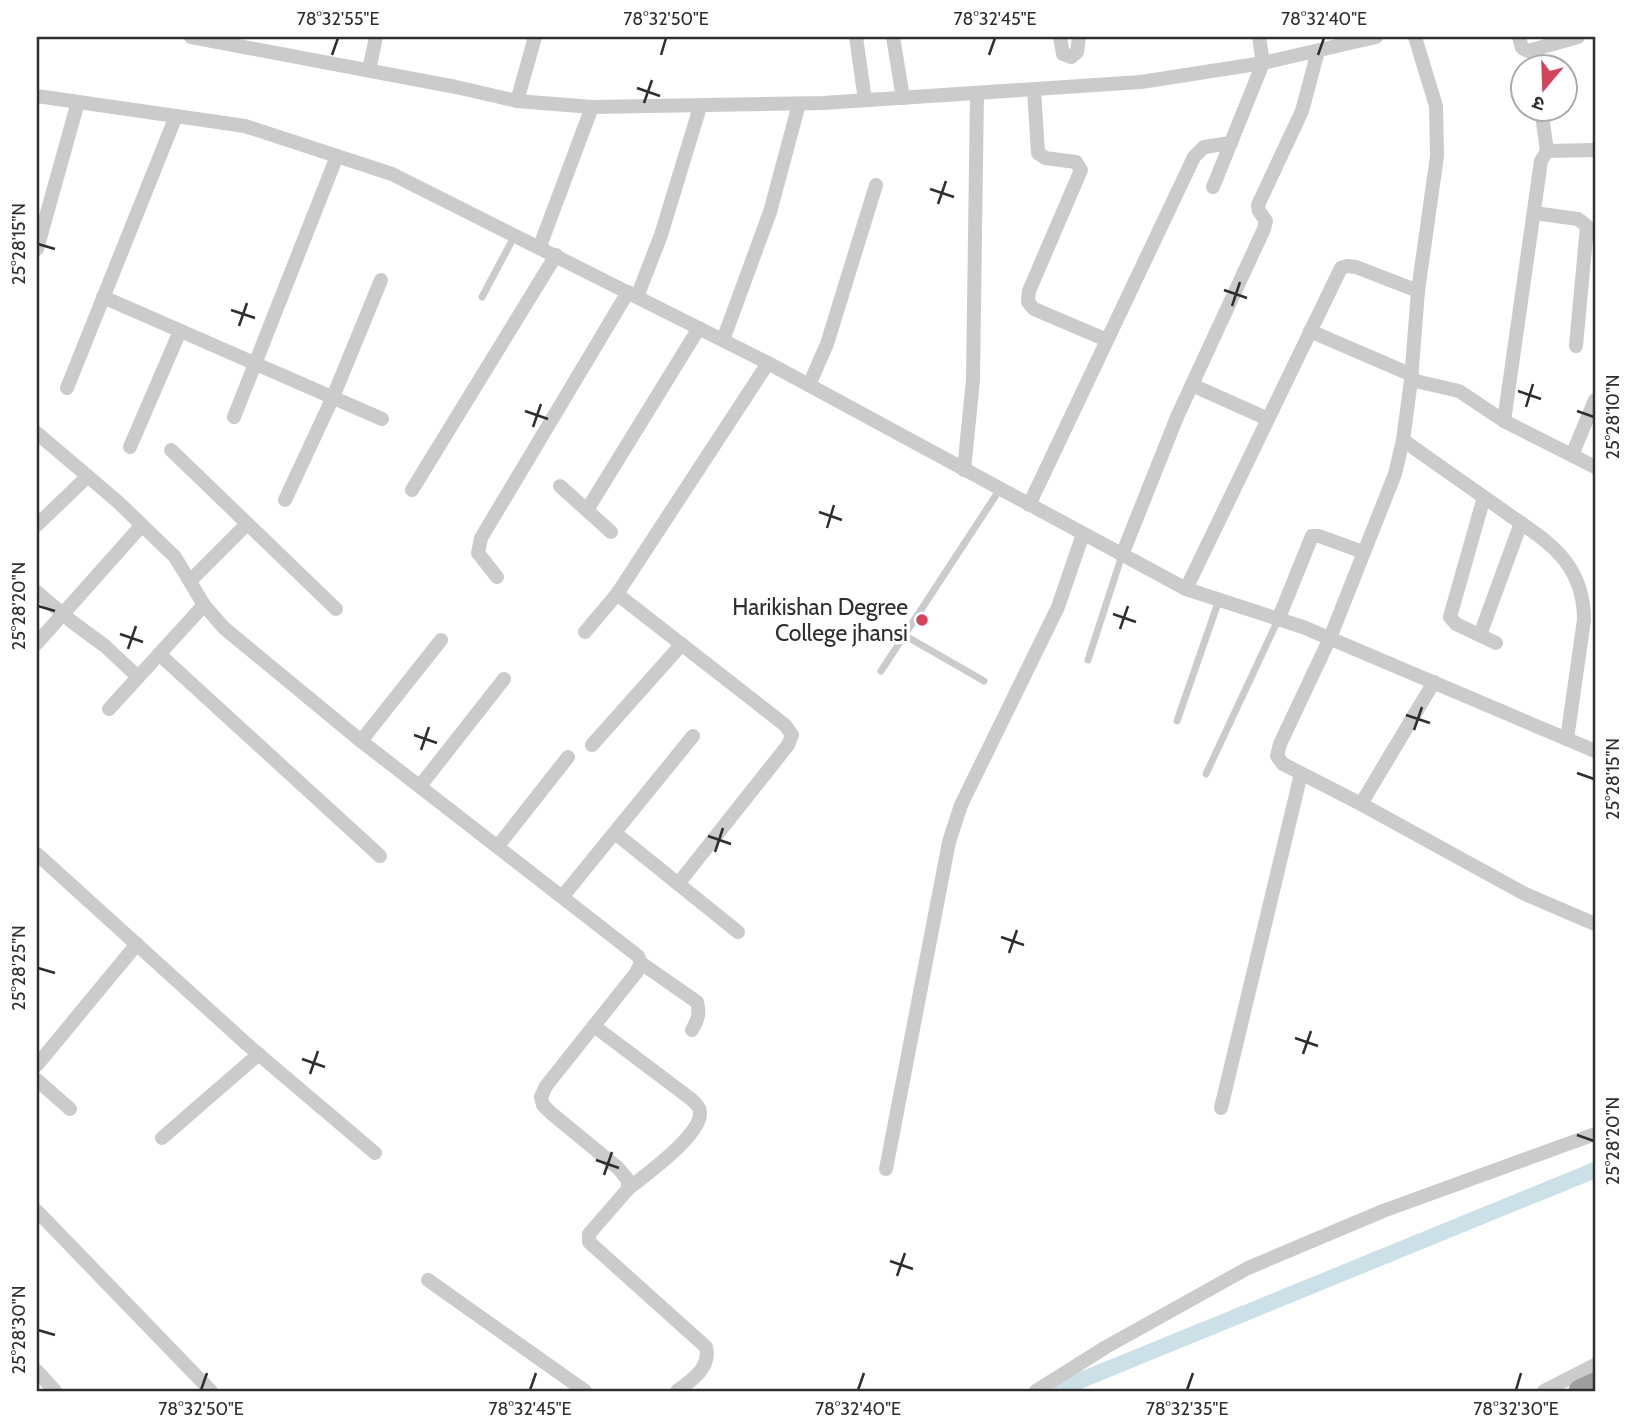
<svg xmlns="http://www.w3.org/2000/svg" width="1632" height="1428" font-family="Cabin,'Noto Sans Devanagari',sans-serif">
<rect width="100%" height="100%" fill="#fff"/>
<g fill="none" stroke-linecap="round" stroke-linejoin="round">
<path stroke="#cce0e8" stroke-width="16" d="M1061 1391 1069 1385 1595 1170"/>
<g stroke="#cbcbcb" stroke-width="7">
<path d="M482 297 515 235"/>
<path d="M904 635 984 681"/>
<path d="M1088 660 1122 555"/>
<path d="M881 671 1000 489"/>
<path d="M1177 721 1219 600"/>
<path d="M1206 774 1278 620"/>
</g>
<g stroke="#cbcbcb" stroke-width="14">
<path d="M191 37 456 87 517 101 592 107 823 103 1141 82 1263 63 1376 37"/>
<path d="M856 37 865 100"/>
<path d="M893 37 903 98"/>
<path d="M1060 37 1063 54 1071 57 1077 52 1079 37"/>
<path d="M1415 37 1436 106 1437 156 1418 291 1411 380 1403 440 1395 474 1330 638 1280 744 1277 756 1283 764 1361 804 1525 894 1595 924"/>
<path d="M1519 37 1522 48 1528 51 1578 37"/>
<path d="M369 70 376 37"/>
<path d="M1034 89 1038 153 1045 158 1076 162 1081 170 1029 291 1028 302 1034 309 1107 340"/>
<path d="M37 96 245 126 392 174 768 363 1186 589 1303 627 1595 751"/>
<path d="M517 101 535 37"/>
<path d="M1541 108 1547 151"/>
<path d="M1213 187 1263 63 1259 37"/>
<path d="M1534 213 1578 219 1587 226 1576 346"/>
<path d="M540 246 592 107"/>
<path d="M37 249 78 102"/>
<path d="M103 297 382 419"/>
<path d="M637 297 661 235 700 107"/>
<path d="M1310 331 1412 375"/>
<path d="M723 340 770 212 799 104"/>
<path d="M1411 380 1459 391 1504 421 1595 467"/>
<path d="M809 385 827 344 876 185"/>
<path d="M1192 385 1268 419"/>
<path d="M67 388 176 116"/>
<path d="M234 417 337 156"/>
<path d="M1504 421 1541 161 1547 151 1595 150"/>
<path d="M37 433 118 502 175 557 204 605 224 628 361 741 638 956 641 963 636 973 546 1086 541 1097 543 1105 551 1113 618 1168 628 1180V1189L589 1234V1242L706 1347C711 1368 692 1380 677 1391"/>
<path d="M1403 440C1435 463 1468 486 1501 509 1524 526 1555 543 1570 568 1580 584 1584 602 1584 620L1567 739"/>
<path d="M130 447 180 331"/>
<path d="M171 450 336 609"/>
<path d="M1572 455 1595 400"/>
<path d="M964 470 973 380 977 93"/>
<path d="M560 486 611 532"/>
<path d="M412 490 556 255"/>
<path d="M1484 497 1450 617 1456 624 1496 643"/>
<path d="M285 500 333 397 381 280"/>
<path d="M1029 505 1194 157 1204 147 1231 143"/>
<path d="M587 510 699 328"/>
<path d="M37 525 88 476"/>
<path d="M1122 555 1177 417 1264 229 1266 221 1259 211 1258 205 1302 111 1318 51"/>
<path d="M497 577 478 553 481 538 628 292"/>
<path d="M191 580 247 524"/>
<path d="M1186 589 1341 268 1347 266 1356 267 1418 291"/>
<path d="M37 592 71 621 105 646 138 677"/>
<path d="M617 594 785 725 792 735 788 745 678 884"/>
<path d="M1278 620 1312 536H1319L1363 552"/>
<path d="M585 632 617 594 768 363"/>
<path d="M1480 635 1521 523"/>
<path d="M37 643 142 525"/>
<path d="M159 654 380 856"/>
<path d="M109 709 204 605"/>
<path d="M361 741 441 640"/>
<path d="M592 745 682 644"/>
<path d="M420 786 504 679"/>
<path d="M1361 804 1434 682"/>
<path d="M615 833 738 932"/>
<path d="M498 846 568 757"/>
<path d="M37 854 250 1047 375 1153"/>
<path d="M563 896 693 736"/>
<path d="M641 963 697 1002C700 1013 698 1020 692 1030"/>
<path d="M594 1026 691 1099C695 1103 700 1107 700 1112 702 1135 645 1175 628 1189"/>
<path d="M37 1065 137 944"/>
<path d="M37 1080 70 1109"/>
<path d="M1221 1108 1301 774"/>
<path d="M162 1138 259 1054"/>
<path d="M886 1169 949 842 961 805 1058 607 1083 534"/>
<path d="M37 1211 211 1391"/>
<path d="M428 1280 585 1391"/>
<path d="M37 1371 55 1391"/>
<path d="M1036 1391 1106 1347 1248 1268 1383 1211 1595 1134"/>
<path d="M1544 1391 1595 1365"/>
</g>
<path stroke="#9e9e9e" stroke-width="23" d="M1580 1391 1595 1384"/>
</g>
<path fill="none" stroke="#2e2e2e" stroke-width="2.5" d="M332 55 338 38M661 55 666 38M989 55 995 38M1318 55 1324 38M637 88 660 96M644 103 652 80M930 189 954 197M938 204 946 181M38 244 55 249M1224 290 1247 298M1232 306 1240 282M231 310 255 318M239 326 247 303M1518 391 1541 399M1526 407 1533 384M525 411 548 419M1577 411 1594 417M533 427 541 404M819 512 842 520M827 528 834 505M38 606 55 611M1113 614 1136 622M1120 629 1128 606M120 634 143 642M128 649 136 626M1406 715 1430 723M1414 730 1422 707M414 735 437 743M421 750 429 727M1577 773 1594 779M708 836 731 844M715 852 723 828M1001 937 1024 945M1009 953 1017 930M38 968 55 973M1295 1038 1318 1046M1303 1054 1311 1031M302 1059 325 1067M310 1074 318 1051M1577 1135 1594 1141M596 1160 619 1168M604 1175 612 1152M890 1261 913 1269M897 1276 905 1253M38 1330 55 1335M201 1390 207 1373M530 1390 536 1373M858 1390 864 1373M1187 1390 1193 1373M1516 1390 1521 1373"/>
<circle fill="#d3435b" stroke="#fff" stroke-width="2.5" cx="922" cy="620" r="7"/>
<g text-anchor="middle" stroke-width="7" stroke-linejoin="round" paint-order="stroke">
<g font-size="23" fill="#2e2e2e" stroke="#fff" text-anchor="end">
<text x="908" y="615">Harikishan Degree<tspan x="908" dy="26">College jhansi</tspan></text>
</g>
</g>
<rect width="1632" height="1428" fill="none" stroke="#ffffff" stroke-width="77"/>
<g transform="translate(1544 88) rotate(199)"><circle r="33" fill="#ffffff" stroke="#ababab" stroke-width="2"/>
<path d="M0-5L12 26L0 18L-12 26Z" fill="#d3435b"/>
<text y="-10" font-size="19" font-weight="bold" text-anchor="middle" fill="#2e2e2e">उ</text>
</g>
<rect x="38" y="38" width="1556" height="1352" fill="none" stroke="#2e2e2e" stroke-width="2.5"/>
<g font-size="18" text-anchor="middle" fill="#2e2e2e">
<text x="338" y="25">78°32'55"E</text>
<text x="666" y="25">78°32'50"E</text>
<text x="995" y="25">78°32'45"E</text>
<text x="1324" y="25">78°32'40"E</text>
<text transform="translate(19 244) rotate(-90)" y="6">25°28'15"N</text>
<text transform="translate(1613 417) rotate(-90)" y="6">25°28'10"N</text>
<text transform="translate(19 606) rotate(-90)" y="6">25°28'20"N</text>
<text transform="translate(1613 779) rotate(-90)" y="6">25°28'15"N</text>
<text transform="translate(19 968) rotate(-90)" y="6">25°28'25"N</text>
<text transform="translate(1613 1141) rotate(-90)" y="6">25°28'20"N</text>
<text transform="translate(19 1330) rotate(-90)" y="6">25°28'30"N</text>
<text x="201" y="1415">78°32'50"E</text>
<text x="530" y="1415">78°32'45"E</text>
<text x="858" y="1415">78°32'40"E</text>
<text x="1187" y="1415">78°32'35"E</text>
<text x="1516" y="1415">78°32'30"E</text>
</g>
</svg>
